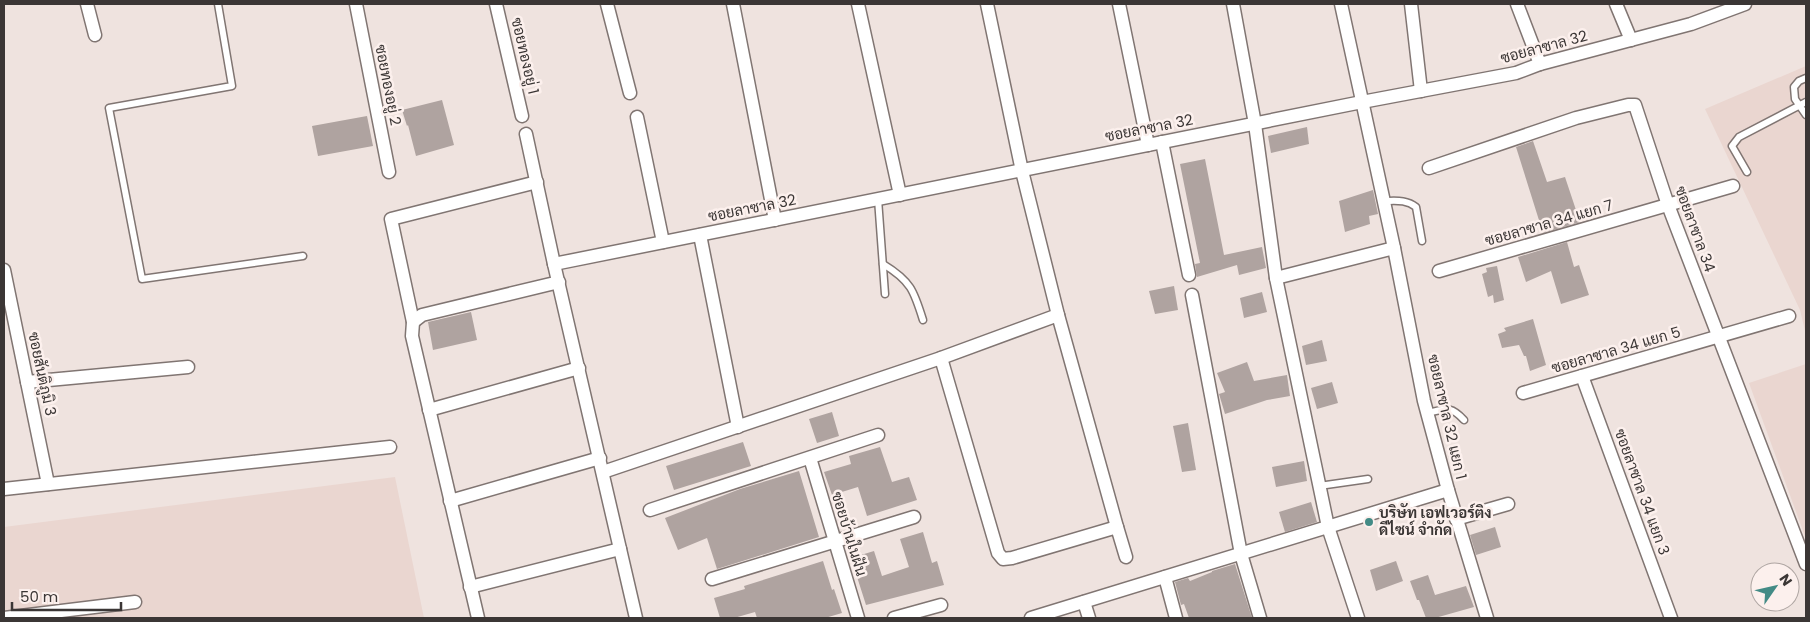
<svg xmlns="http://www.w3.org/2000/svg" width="1810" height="622" font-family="Poppins,Sarabun,sans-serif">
<rect width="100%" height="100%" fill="#efe3df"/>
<g fill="#ead6d0">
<path d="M1806 66V335L1800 310 1705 109Z"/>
<path d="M1806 364V539L1749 383Z"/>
<path d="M395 477 424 618H4V527Z"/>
</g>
<g fill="#afa3a0">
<path d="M442 100 454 145 416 156 408 125 407 126 402 110Z"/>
<path d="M367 116 373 146 318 156 312 126Z"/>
<path d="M1307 127 1309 144 1271 153 1268 136Z"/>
<path d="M1533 141 1547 182 1565 177 1580 222 1543 233 1516 147Z"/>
<path d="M1205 159 1224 255 1262 247 1266 268 1239 275 1237 265 1197 277 1195 264 1200 263 1180 164Z"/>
<path d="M1373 190 1378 214 1369 216 1370 224 1345 232 1339 201Z"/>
<path d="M1567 242 1574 267 1579 265 1589 295 1561 304 1551 271 1526 282 1518 257Z"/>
<path d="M1497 266 1504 300 1494 303 1493 295 1488 297 1482 274 1487 272 1486 268Z"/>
<path d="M1174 286 1178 310 1155 314 1149 291Z"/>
<path d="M1262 292 1267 312 1244 318 1240 298Z"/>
<path d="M471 312 477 340 433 350 428 322Z"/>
<path d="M1533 319 1546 365 1530 371 1526 356H1524L1519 345 1502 348 1498 334 1506 331 1504 328Z"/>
<path d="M1322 340 1327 361 1306 365 1302 346Z"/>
<path d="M1247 362 1254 381 1287 375 1290 396 1267 400 1225 414 1219 394 1225 392 1217 373Z"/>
<path d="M1332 382 1338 403 1317 409 1311 388Z"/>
<path d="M832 412 839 436 817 443 809 419Z"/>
<path d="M1188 423 1196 470 1182 472 1173 426Z"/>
<path d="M743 442 751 466 674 490 666 466Z"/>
<path d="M880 447 892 482 909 477 917 500 867 516 858 487 832 495 824 472 851 464 849 456Z"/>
<path d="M1304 461 1307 481 1276 487 1272 467Z"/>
<path d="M799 471 819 537 717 569 707 538 678 550 665 518 740 489Z"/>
<path d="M1311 502 1317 522 1285 532 1279 512Z"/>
<path d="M1495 527 1501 547 1476 555 1470 535Z"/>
<path d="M923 532 932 563 937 561 944 585 866 605 851 558 874 551 882 576 909 567 900 539Z"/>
<path d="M823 561 832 590 834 589 842 613 825 618H757L755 612 734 618H720L714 598 745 589 744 586Z"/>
<path d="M1396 561 1403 581 1376 591 1370 570Z"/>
<path d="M1235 564 1252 618H1189L1184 604 1181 605 1175 582 1188 578 1190 581 1212 572V571Z"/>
<path d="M1428 575 1435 595 1466 586 1474 607 1435 618H1426L1419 600H1417L1410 581Z"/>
</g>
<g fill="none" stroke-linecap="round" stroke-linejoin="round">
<g stroke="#807572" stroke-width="9">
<g id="lane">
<path d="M218 4 232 86 109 108 142 279 303 256"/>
<path d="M1806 78 1799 81 1794 87 1795 99 1806 115"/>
<path d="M1747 172 1732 146 1739 137 1806 102"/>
<path d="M878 199 885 294"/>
<path d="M1383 201C1395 201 1406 199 1416 207L1422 241"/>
<path d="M883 264C911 281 914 291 923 320"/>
<path d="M1427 413C1446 409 1450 405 1464 420"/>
<path d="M1319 486 1368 479"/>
</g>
</g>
<g stroke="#807572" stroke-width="15">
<g id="street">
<path d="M87 4 95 35"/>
<path d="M356 4 389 172"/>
<path d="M496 4 522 116"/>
<path d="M607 4 630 93"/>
<path d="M733 4 775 220"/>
<path d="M858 4 900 195"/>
<path d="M987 4 1022 171 1058 315 1117 527"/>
<path d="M1119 4 1148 145"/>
<path d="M1233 4 1255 124 1276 278 1328 527 1358 618"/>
<path d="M1411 4 1421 91"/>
<path d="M1517 4 1540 64"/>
<path d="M1616 4 1631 40"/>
<path d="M637 117 663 242"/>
<path d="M526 134 554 264 636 618"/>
<path d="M1162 142 1189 275"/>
<path d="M1429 168 1576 118 1628 105H1635L1668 205 1806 564"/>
<path d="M700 235 738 427"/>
<path d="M554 264 1362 102 1516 73 1540 64 1691 24 1745 4"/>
<path d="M4 270 48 484"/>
<path d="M1439 271 1733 186"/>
<path d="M1276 278 1394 248"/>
<path d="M1192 295 1241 554 1260 618"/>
<path d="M413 322 422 315 559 282"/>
<path d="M941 358 998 553 1003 559 1012 558 1117 527 1126 557"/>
<path d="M1582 376 1671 618"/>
<path d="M27 382 188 367"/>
<path d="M1523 393 1789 316"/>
<path d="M429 410 579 368"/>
<path d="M810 458 858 618"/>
<path d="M603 472 941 358 1058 315"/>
<path d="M4 489 390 447"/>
<path d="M1448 490 1487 618"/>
<path d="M450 501 600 458"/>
<path d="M650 510 878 435"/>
<path d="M1456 519 1508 504"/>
<path d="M1165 577 1176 618"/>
<path d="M712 579 914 517"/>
<path d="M470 587 620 549"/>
<path d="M1084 602 1089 618"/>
<path d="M4 618 135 602"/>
<path d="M478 618 412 336 413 322 391 219 537 182"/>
<path d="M894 618 941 605"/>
<path d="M1031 618 1448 490 1424 401 1394 248 1341 4"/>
</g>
</g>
<use href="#lane" stroke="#fff" stroke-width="6"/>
<use href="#street" stroke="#fff" stroke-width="12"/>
</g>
<circle fill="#438b86" stroke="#fcf0ed" stroke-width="2" cx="1369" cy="522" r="5"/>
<g text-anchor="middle" stroke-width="5" stroke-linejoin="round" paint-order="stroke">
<g font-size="15" fill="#3b3635" stroke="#fcf0ed">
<text transform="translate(1544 47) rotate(-15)" y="5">ซอยลาซาล 32</text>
<text transform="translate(525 56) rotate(77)" y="5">ซอยทองอยู่ 1</text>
<text transform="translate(388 85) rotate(79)" y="5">ซอยทองอยู่ 2</text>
<text transform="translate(1149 128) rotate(-11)" y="5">ซอยลาซาล 32</text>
<text transform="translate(752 208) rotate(-11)" y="5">ซอยลาซาล 32</text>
<text transform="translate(1549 223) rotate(-16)" y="5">ซอยลาซาล 34 แยก 7</text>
<text transform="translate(1695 229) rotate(70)" y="5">ซอยลาซาล 34</text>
<text transform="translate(1616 350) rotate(-16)" y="5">ซอยลาซาล 34 แยก 5</text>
<text transform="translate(42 374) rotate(78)" y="5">ซอยสันติภูมิ 3</text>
<text transform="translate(1447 417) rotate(77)" y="5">ซอยลาซาล 32 แยก 1</text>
<text transform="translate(1642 492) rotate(70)" y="5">ซอยลาซาล 34 แยก 3</text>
<text transform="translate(849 534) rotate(73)" y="5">ซอยบ้านในฝัน</text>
</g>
<g font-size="15" font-weight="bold" fill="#3b3635" stroke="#fcf0ed" text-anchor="start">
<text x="1379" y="518">บริษัท เอฟเวอร์ติง<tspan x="1379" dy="17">ดีไซน์ จำกัด</tspan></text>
</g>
</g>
<rect width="1810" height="622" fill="none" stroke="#3b3635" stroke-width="10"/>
<g transform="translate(1775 587) rotate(56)"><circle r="24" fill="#fcf0ed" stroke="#afa6a3"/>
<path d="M0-4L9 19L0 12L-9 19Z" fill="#438b86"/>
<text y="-8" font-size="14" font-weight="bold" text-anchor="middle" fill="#3b3635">N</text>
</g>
<path d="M12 602v8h109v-8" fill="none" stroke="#3b3635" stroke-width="2.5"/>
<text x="20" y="602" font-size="15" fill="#3b3635" stroke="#fcf0ed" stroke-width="4" paint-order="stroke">50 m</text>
</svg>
